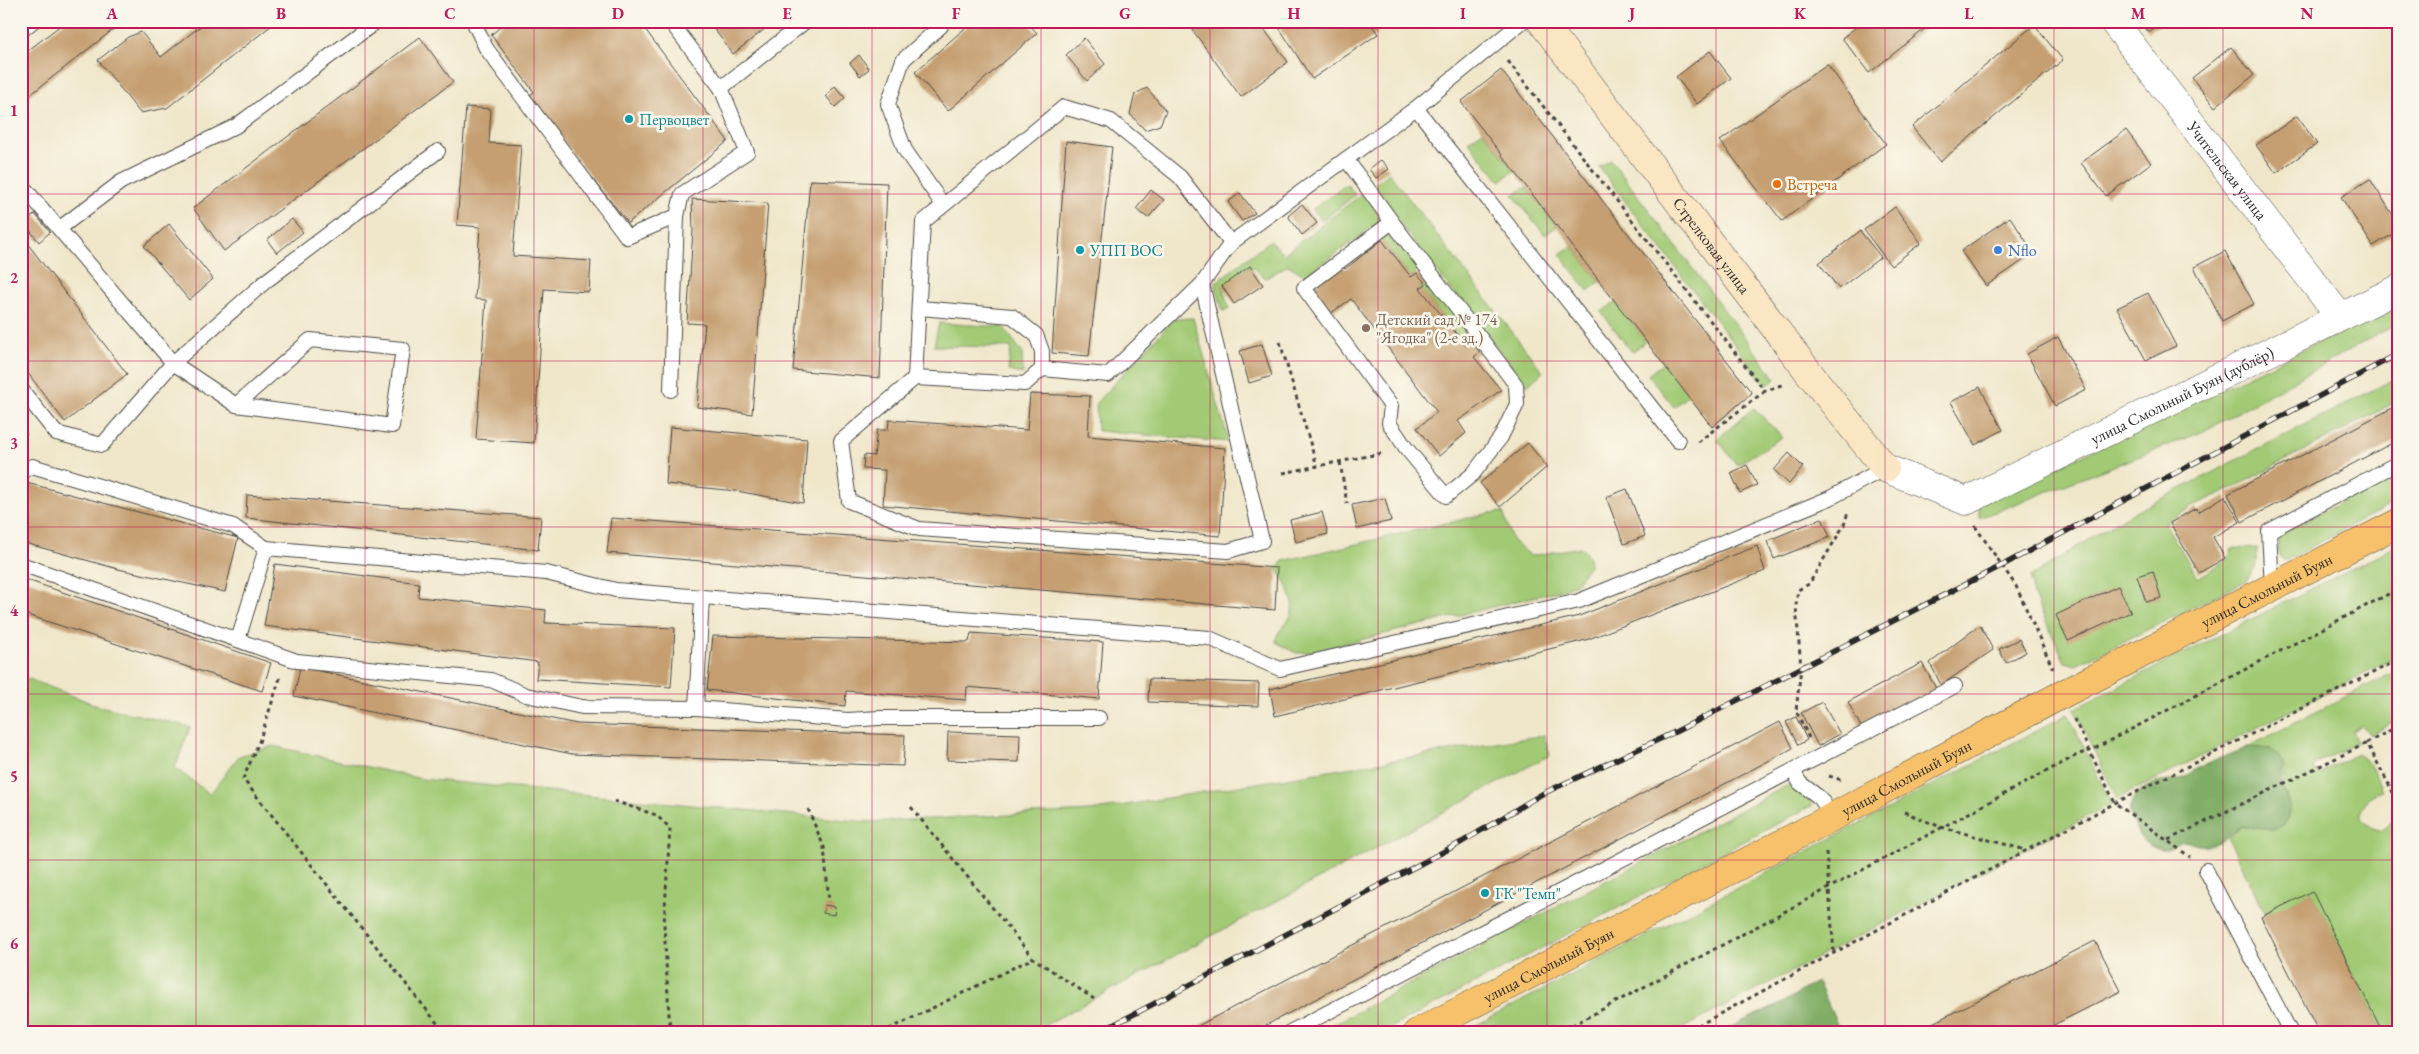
<svg xmlns="http://www.w3.org/2000/svg" width="2419" height="1054" font-family="'EB Garamond',serif">
<rect width="100%" height="100%" fill="#fbf7ec"/>
<filter id="ink" filterUnits="userSpaceOnUse"><feTurbulence type="fractalNoise" baseFrequency=".02" numOctaves="2"/><feDisplacementMap in="SourceGraphic" scale="10" xChannelSelector="R" yChannelSelector="G"/><feConvolveMatrix kernelMatrix="1 2 1 2 8 2 1 2 1" color-interpolation-filters="sRGB"/></filter>
<filter id="wash" filterUnits="userSpaceOnUse"><feTurbulence type="fractalNoise" baseFrequency=".0096" numOctaves="4" result="noise"/><feDisplacementMap in="SourceGraphic" scale="20" xChannelSelector="R" yChannelSelector="G"/><feGaussianBlur stdDeviation="1.12" result="paint"/><feColorMatrix in="noise" values="0 0 0 0 0 0 0 0 0 0 0 0 0 0 0 0 0 1.4 0 .05"/><feComposite in="paint" operator="in"/></filter>
<g filter="url(#wash)">
<rect width="100%" height="100%" fill="#f0e7cb"/>
<g fill="#a2ca75" stroke="#667a50">
<path d="M1483 131 1514 171 1500 181 1468 141Z"/>
<path d="M1611 160 1776 379 1766 386 1599 167Z"/>
<path d="M1389 173 1543 372 1527 386 1371 187Z"/>
<path d="M1347 184 1355 195 1322 221 1313 209Z"/>
<path d="M1526 187 1557 226 1545 235 1513 195Z"/>
<path d="M1363 193 1383 219 1306 276 1288 265 1266 278 1250 266 1222 286 1229 308 1223 311 1215 283 1270 241 1284 254Z"/>
<path d="M1393 230 1420 268 1411 277 1378 236Z"/>
<path d="M1572 246 1600 282 1588 291 1560 254Z"/>
<path d="M1430 281 1474 339 1466 346 1420 288Z"/>
<path d="M1616 302 1646 341 1632 352 1601 312Z"/>
<path d="M2398 305V323L2202 432 1979 518V504Z"/>
<path d="M1193 318 1229 442 1097 431 1096 403 1174 319Z"/>
<path d="M939 323 1003 327 1022 352 1023 374 1008 371 1011 347 934 346Z"/>
<path d="M1663 363 1688 395 1674 407 1648 375Z"/>
<path d="M2398 377V401L2225 492 2197 504 2165 523 2198 578 2228 559 2232 548 2258 549 2255 568 2246 581 2076 665 2065 662 2034 596 2030 577 2114 523Z"/>
<path d="M1754 408 1782 437 1737 465 1717 439Z"/>
<path d="M2398 473V501L2285 561 2279 556 2278 535Z"/>
<path d="M1503 512 1512 540 1531 556 1581 547 1589 557 1590 564 1575 584 1561 590 1312 652 1296 653 1276 642C1276 631 1284 628 1289 619 1299 602 1285 583 1277 568L1283 561 1490 513Z"/>
<path d="M2398 545V656L2117 799 2074 709Z"/>
<path d="M2398 670V718L2370 735 2362 725 2352 731 2357 743 2315 764 2314 769 2320 773 2357 754 2371 764 2382 790 2368 797 2361 811V819L2373 828 2380 830 2392 821 2398 820V1033H2383L2312 892 2266 915 2228 838 2242 826 2252 827 2287 798C2282 788 2282 782 2286 771L2250 747 2238 752Z"/>
<path d="M21 676 99 706 190 727 175 768 210 794 239 756 273 746 422 779 868 822 1090 811 1544 735 1550 755 1030 1033H21Z"/>
<path d="M2068 714 2111 804 1674 1033H1461Z"/>
<path d="M1788 785 1800 791 1813 805 1381 1033H1317Z"/>
</g>
<g fill="#81ae66" stroke="#566c48">
<path d="M2250 747 2271 749C2297 771 2277 769 2282 789 2284 795 2289 800 2289 807 2290 838 2260 828 2242 826 2226 836 2219 847 2198 845 2192 844 2187 840 2180 842 2174 844 2171 850 2163 850 2145 850 2133 829 2130 813 2128 805 2135 796 2141 791 2156 779 2165 783 2180 779 2188 776 2193 770 2200 767 2216 760 2233 753 2250 747Z"/>
<path d="M1818 982 1841 1033H1722C1740 1020 1759 1015 1778 1005 1793 998 1803 987 1818 982Z"/>
<path d="M2202 1028 2208 1033H2173L2181 1030Z"/>
</g>
<g id="blocks">
<g fill="#c59f71">
<path d="M66 21H124L21 102V56Z"/>
<path d="M207 21H277L167 108 140 113 98 60 128 37 141 32 161 57Z"/>
<path d="M507 21H639L728 141 628 223 528 97 534 92 491 35Z"/>
<path d="M708 21H775L733 54Z"/>
<path d="M973 21H1026L1037 33 948 111 915 72Z"/>
<path d="M1186 21H1258L1288 62 1241 97Z"/>
<path d="M1275 21H1369L1378 34 1312 79Z"/>
<path d="M1864 21H1935L1869 73 1842 38Z"/>
<path d="M2143 21H2167L2148 32Z"/>
<path d="M2034 25 2063 60 1940 162 1912 127Z"/>
<path d="M420 37 453 82 224 251 193 208Z"/>
<path d="M1084 38 1105 64 1087 81 1066 55Z"/>
<path d="M2231 47 2254 75 2215 107 2192 78Z"/>
<path d="M1710 51 1731 78 1697 104 1676 77Z"/>
<path d="M859 55 869 69 860 76 850 63Z"/>
<path d="M1827 64 1886 144 1782 221 1720 141Z"/>
<path d="M1501 70 1752 393 1712 427 1461 102Z"/>
<path d="M835 86 845 98 835 107 826 96Z"/>
<path d="M1147 88 1166 111 1160 125 1145 130 1130 114 1135 94Z"/>
<path d="M466 107 491 109 489 143 521 145 513 256 591 261 589 292 544 289 534 443 476 439 486 300 475 299 480 227 457 225Z"/>
<path d="M2297 116 2317 144 2276 173 2256 145Z"/>
<path d="M2126 130 2151 163 2106 196 2081 163Z"/>
<path d="M1066 141 1112 147 1089 356 1052 353Z"/>
<path d="M1381 160 1389 169 1376 178 1369 169Z"/>
<path d="M2370 179 2398 223V231L2373 246 2341 197Z"/>
<path d="M810 180 887 183 880 378 793 370Z"/>
<path d="M1151 190 1164 200 1148 218 1136 209Z"/>
<path d="M1240 193 1255 213 1242 221 1228 202Z"/>
<path d="M692 199 768 203 752 414 697 407 705 324 687 323 693 230Z"/>
<path d="M1302 204 1317 223 1302 235 1288 216Z"/>
<path d="M1895 207 1921 243 1891 266 1864 230Z"/>
<path d="M35 214 50 232 39 242 24 223Z"/>
<path d="M2010 217 2034 253 1986 286 1961 251Z"/>
<path d="M292 219 303 232 277 253 267 240Z"/>
<path d="M169 224 213 279 189 300 144 246Z"/>
<path d="M1860 231 1881 257 1839 289 1819 263Z"/>
<path d="M21 235 127 374 65 422 21 364Z"/>
<path d="M1382 240 1411 277 1417 273 1426 284 1420 288 1466 346 1471 342 1480 352 1474 357 1501 390 1458 421 1466 433 1439 456 1417 428 1437 412 1351 299 1331 313 1311 288 1341 264 1345 269Z"/>
<path d="M2225 251 2254 304 2222 321 2194 267Z"/>
<path d="M1250 266 1263 285 1234 304 1222 286Z"/>
<path d="M2148 293 2176 346 2146 360 2117 308Z"/>
<path d="M2058 337 2086 390 2055 406 2027 354Z"/>
<path d="M1262 344 1272 376 1249 383 1240 351Z"/>
<path d="M1980 387 2003 430 1975 445 1951 402Z"/>
<path d="M1030 394 1090 396 1088 436 1225 448 1220 536 883 505 885 470 863 469 864 455 874 456 877 430H888L889 420 1027 430Z"/>
<path d="M2398 405V440L2242 522 2228 494Z"/>
<path d="M21 426 27 434 21 439Z"/>
<path d="M670 427 807 439 803 503 736 491 666 484Z"/>
<path d="M1528 443 1547 467 1500 507 1480 483Z"/>
<path d="M1789 453 1803 467 1789 484 1774 470Z"/>
<path d="M1747 465 1757 485 1740 493 1731 473Z"/>
<path d="M23 482 238 538 225 592 118 569 21 542Z"/>
<path d="M1627 489 1645 536 1624 544 1606 497Z"/>
<path d="M247 495 541 517 538 550 246 518Z"/>
<path d="M2225 496 2240 522 2213 537 2225 558 2199 573 2170 523 2196 508 2198 512Z"/>
<path d="M1385 498 1391 521 1357 529 1352 505Z"/>
<path d="M1322 512 1328 534 1296 542 1290 520Z"/>
<path d="M611 518 1277 568 1275 610 607 553Z"/>
<path d="M1822 518 1830 537 1774 559 1767 541Z"/>
<path d="M1757 546 1765 571 1586 640 1275 716 1270 689 1579 616Z"/>
<path d="M275 564 419 583 418 597 546 610 545 623 675 628 671 687 536 679 538 662 264 626Z"/>
<path d="M2153 571 2161 598 2146 602 2137 576Z"/>
<path d="M21 578 271 663 262 691 21 613Z"/>
<path d="M2118 586 2131 612 2068 641 2056 615Z"/>
<path d="M1980 625 1993 650 1941 685 1930 663Z"/>
<path d="M971 633 1103 642 1099 699 967 687 966 700 846 691 845 706 707 690 713 636 969 642Z"/>
<path d="M2019 639 2026 652 2006 663 1999 649Z"/>
<path d="M1922 663 1937 690 1862 729 1848 702Z"/>
<path d="M300 667 577 724 905 735 903 766 572 754 294 696Z"/>
<path d="M1149 679 1259 683 1258 706 1148 702Z"/>
<path d="M1822 702 1840 734 1818 746 1801 713Z"/>
<path d="M1796 717 1807 740 1798 745 1786 722Z"/>
<path d="M1780 722 1793 748 1251 1033H1184Z"/>
<path d="M948 732 1020 734 1019 762 947 760Z"/>
<path d="M2312 891 2383 1033H2319L2261 917Z"/>
<path d="M825 905 835 907 834 915 823 913Z"/>
<path d="M2095 941 2121 991 2038 1033H1913Z"/>
</g>
</g>
</g>
<g filter="url(#ink)">
<use href="#blocks" fill-opacity="0" stroke="#494743" stroke-width="1"/>
<g fill="none" stroke-linecap="round" stroke-linejoin="round">
<g stroke="#494743" stroke-width="16">
<g id="lane">
<path d="M478 21 475 25 486 48 627 237 677 216 682 194 747 152 721 88 670 21"/>
<path d="M941 26 903 60 888 104 905 150 943 205"/>
<path d="M21 31 33 21"/>
<path d="M721 88 806 21"/>
<path d="M1416 108 1678 441"/>
<path d="M1346 159 1392 222"/>
<path d="M21 184 173 363 236 405 392 426 403 349 310 340 236 405"/>
<path d="M1392 222 1516 385 1517 404 1501 437 1473 474 1446 496 1406 448 1389 423 1391 406 1304 288Z"/>
<path d="M60 228 121 182 236 126 377 21"/>
<path d="M920 308 1012 316 1036 335 1042 351V369L1108 375 1202 284 1231 243 1416 108 1523 21"/>
<path d="M1042 369 1025 384 915 378 841 441 849 501 919 529 1228 551 1262 541 1202 284"/>
<path d="M915 378 923 222 1064 107 1111 121 1180 177 1231 243"/>
<path d="M21 389 56 433 102 445 173 363 266 281 438 151"/>
<path d="M671 390 677 216"/>
<path d="M21 472 32 466 233 526 266 548 546 573 616 590 1209 638 1280 669 1579 601 1830 498 1885 468"/>
<path d="M21 564 297 661 491 680 526 695 582 707 696 708 848 720 879 718H1099"/>
<path d="M2272 588 2269 531 2398 463"/>
<path d="M238 640 266 548"/>
<path d="M696 708 702 598"/>
<path d="M1793 771 1800 783 1820 798 1833 817"/>
<path d="M2206 870 2291 1033"/>
<path d="M1288 1033 1955 686"/>
</g>
</g>
<g stroke="#494743" stroke-width="29">
<g id="street">
<path id="s1" d="M2113 21 2340 317"/>
<path id="s2" d="M1885 468 1966 501 2398 289"/>
</g>
</g>
<g stroke="#494743" stroke-width="29">
<g id="secondary">
<path id="s3" d="M1541 21 1810 374 1885 468"/>
</g>
</g>
<g stroke="#494743" stroke-width="29">
<g id="primary">
<path id="s4" d="M1417 1033 1823 822 2063 694 2398 523"/>
</g>
</g>
<g stroke="#494743" stroke-width="3" stroke-dasharray="4 4" stroke-linecap="butt">
<path d="M1508 61 1765 391 1784 384"/>
<path d="M1280 342 1317 466"/>
<path d="M1698 442 1765 391"/>
<path d="M1340 462 1347 504"/>
<path d="M1283 473 1383 453"/>
<path d="M1975 526 2016 586 2053 669"/>
<path d="M280 678 259 742 243 779 445 1033"/>
<path d="M2074 719 2115 803 2190 857"/>
<path d="M2398 726 2367 743 2398 802"/>
<path d="M1809 738 1796 711 1801 668 1796 606 1798 590 1809 584 1844 525 1848 512"/>
<path d="M1829 776 1842 780"/>
<path d="M614 801 656 815 670 828 664 924 670 1033"/>
<path d="M911 807 1033 958 1094 999"/>
<path d="M808 809 824 847 829 902"/>
<path d="M1904 812 1941 827 2026 850"/>
<path d="M2168 840 2367 743"/>
<path d="M1826 852 1834 953"/>
<path d="M882 1033 1033 958"/>
<path d="M1558 1033 2079 754 2090 751 2398 589"/>
<path d="M1684 1033 2115 803 2398 660"/>
</g>
<use href="#lane" stroke="#fff" stroke-width="14"/>
<use href="#street" stroke="#fff" stroke-width="28"/>
<use href="#secondary" stroke="#fbe6c4" stroke-width="28"/>
<use href="#primary" stroke="#f6c16b" stroke-width="28"/>
<g stroke="#2b2b2b" stroke-width="5.5">
<path id="rail" d="M1098 1033 1462 842 1542 794 1677 731 2003 565 2398 354"/>
</g>
<use href="#rail" stroke="#fbf7ec" stroke-width="4" stroke-dasharray="11" stroke-linecap="butt"/>
</g>
</g>
<path fill="none" stroke="#c2185b" stroke-width="1" stroke-opacity="0.55" d="M196 21V1033M365 21V1033M534 21V1033M703 21V1033M872 21V1033M1041 21V1033M1210 21V1033M1378 21V1033M1547 21V1033M1716 21V1033M1885 21V1033M2054 21V1033M2223 21V1033M21 194H2398M21 361H2398M21 527H2398M21 694H2398M21 860H2398"/>
<g fill="#0f9aa8" stroke="#fbf7ec" stroke-width="2">
<circle cx="629" cy="119" r="5"/>
<circle cx="1080" cy="250" r="5"/>
<circle cx="1485" cy="893" r="5"/>
</g>
<circle fill="#e8710a" stroke="#fbf7ec" stroke-width="2" cx="1777" cy="184" r="5"/>
<circle fill="#3f7fe0" stroke="#fbf7ec" stroke-width="2" cx="1998" cy="250" r="5"/>
<circle fill="#8d6e63" stroke="#fbf7ec" stroke-width="2" cx="1366" cy="328" r="5"/>
<g text-anchor="middle" stroke-width="5" stroke-linejoin="round" paint-order="stroke">
<g font-size="16" fill="#0d838f" stroke="#fbf7ec" text-anchor="start">
<text x="639" y="125">Первоцвет</text>
<text x="1090" y="256">УПП ВОС</text>
<text x="1495" y="899">ГК "Темп"</text>
</g>
<g font-size="16" fill="#2b2b2b" stroke="#fbf7ec">
<text dy="6" stroke="none"><textPath href="#s1" startOffset="188">Учительская улица</textPath></text>
<text dy="6" stroke="none"><textPath href="#s3" startOffset="282">Стрелковая улица</textPath></text>
<text dy="6" stroke="none"><textPath href="#s2" startOffset="328">улица Смольный Буян (дублёр)</textPath></text>
<text dy="6" stroke="none"><textPath href="#s4" startOffset="958">улица Смольный Буян</textPath></text>
<text dy="6" stroke="none"><textPath href="#s4" startOffset="552">улица Смольный Буян</textPath></text>
<text dy="6" stroke="none"><textPath href="#s4" startOffset="148">улица Смольный Буян</textPath></text>
</g>
<g font-size="16" fill="#c56008" stroke="#fbf7ec" text-anchor="start">
<text x="1787" y="190">Встреча</text>
</g>
<g font-size="16" fill="#366cbe" stroke="#fbf7ec" text-anchor="start">
<text x="2008" y="256">Nflo</text>
</g>
<g font-size="16" fill="#785e54" stroke="#fbf7ec" text-anchor="start">
<text x="1376" y="325">Детский сад № 174<tspan x="1376" dy="18">"Ягодка" (2-е зд.)</tspan></text>
</g>
</g>
<rect width="2419" height="1054" fill="none" stroke="#fbf7ec" stroke-width="55"/>
<rect x="28" y="28" width="2364" height="998" fill="none" stroke="#c2185b" stroke-width="2"/>
<g font-size="16" text-anchor="middle" font-weight="bold" fill="#c2185b">
<text x="112" y="19">A</text>
<text x="281" y="19">B</text>
<text x="450" y="19">C</text>
<text x="618" y="19">D</text>
<text x="787" y="19">E</text>
<text x="956" y="19">F</text>
<text x="1125" y="19">G</text>
<text x="1294" y="19">H</text>
<text x="1463" y="19">I</text>
<text x="1632" y="19">J</text>
<text x="1800" y="19">K</text>
<text x="1969" y="19">L</text>
<text x="2138" y="19">M</text>
<text x="2307" y="19">N</text>
<text x="14" y="116">1</text>
<text x="14" y="283">2</text>
<text x="14" y="449">3</text>
<text x="14" y="616">4</text>
<text x="14" y="782">5</text>
<text x="14" y="949">6</text>
</g>
</svg>
